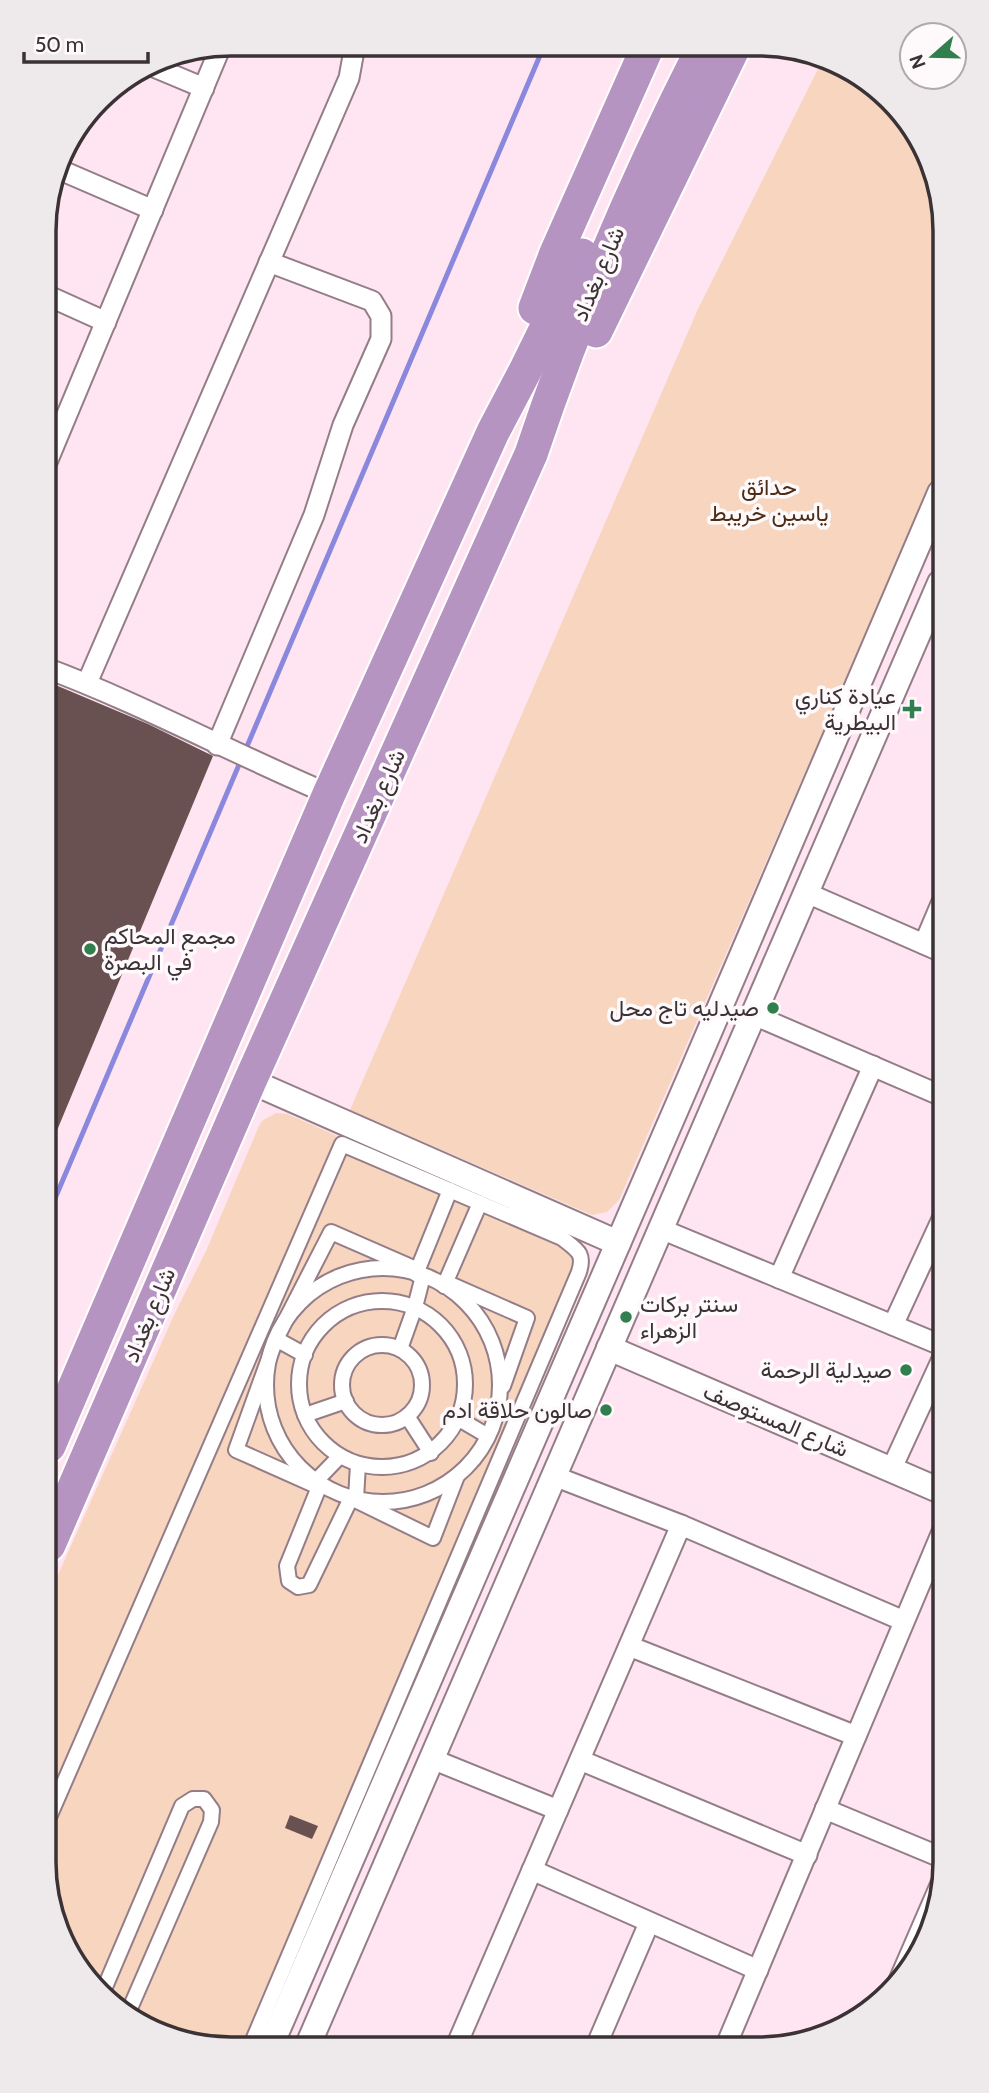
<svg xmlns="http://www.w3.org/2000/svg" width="989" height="2093" font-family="Cabin,Vazirmatn,sans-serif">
<rect width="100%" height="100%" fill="#ffe5f1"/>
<g fill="#f7d5be">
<path d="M822 61 882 91 939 182 940 462 619 1200 607 1212 592 1215 350 1110 698 309Z"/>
<path d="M276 1113 287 1114 580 1242 587 1249 590 1263 254 2045 195 2046 107 2002 50 1911 49 1595 174 1315 206 1251 259 1126 262 1121Z"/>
</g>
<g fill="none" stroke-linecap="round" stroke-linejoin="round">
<g stroke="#8a88dd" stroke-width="5">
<path d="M245 751 544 46"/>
<path d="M48 1215 241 760"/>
</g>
</g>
<g fill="#685150">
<path d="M46 681 148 724 213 756 48 1152Z"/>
<path d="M290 1815 318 1826 312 1839 285 1828Z"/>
</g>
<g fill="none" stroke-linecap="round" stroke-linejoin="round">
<g stroke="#947d87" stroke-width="18">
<g id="pedestrian">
<circle cx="383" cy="1385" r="117"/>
<path d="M418 1270 331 1232 276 1339 236 1450 319 1487 287 1566 289 1581 298 1587 309 1585 351 1498 433 1538 457 1476"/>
<path d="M416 1274 450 1190"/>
<path d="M452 1285 527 1318 503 1386"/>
<path d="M444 1286 480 1203"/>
<circle cx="382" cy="1384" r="83"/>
<path d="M276 1339 305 1355"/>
<circle cx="382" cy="1385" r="40"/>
<path d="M400 1349 415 1307 423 1276"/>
<path d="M305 1415 346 1401"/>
<path d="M407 1416 431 1453"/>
<path d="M459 1419 488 1436"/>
<path d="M313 1484 340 1456"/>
<path d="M356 1499 358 1464"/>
<path d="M50 1815 342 1144 562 1238C577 1250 585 1253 579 1272L251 2045"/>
<path d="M102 1994 182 1806 193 1799H204L212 1810 211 1822 128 2013"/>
</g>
</g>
<g stroke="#947d87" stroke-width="23">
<g id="minor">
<path d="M149 65 204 88"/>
<path d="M58 169 153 210"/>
<path d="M44 294 106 322"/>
<path d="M45 467 221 46"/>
<path d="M46 668C142 704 234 754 329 794"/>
<path d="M87 683 349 78 355 45"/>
<path d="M217 745 314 515 343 425 381 339V316L372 301 269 262"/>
<path d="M807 893 942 952"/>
<path d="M924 944 941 904"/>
<path d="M754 1015 942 1096"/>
<path d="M661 1229 943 1346"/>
<path d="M779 1278 873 1066"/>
<path d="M893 1325 942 1219"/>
<path d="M891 1470 943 1357"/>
<path d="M554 1476 681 1525 904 1621"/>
<path d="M629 1646 856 1736"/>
<path d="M432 1759 558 1810"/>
<path d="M580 1760 807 1855"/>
<path d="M825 1809 945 1859"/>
<path d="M532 1870 758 1970"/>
<path d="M896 1987 945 1874"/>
<path d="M727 2043 944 1527"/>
<path d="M457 2044 681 1525"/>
<path d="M597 2044 649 1923"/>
</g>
</g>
<g stroke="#947d87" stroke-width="28">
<g id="tertiary">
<path d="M250 1081 618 1243"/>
<path d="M609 1348 943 1492"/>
<path d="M271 2045 690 1077 940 493"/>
<path d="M308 2045 940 583"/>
</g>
</g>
<g stroke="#fff" stroke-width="37">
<g id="trunk">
<path d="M535 308 556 253 648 46"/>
<path d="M596 331 734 47"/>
<path d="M49 1446 329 794 493 432 525 371 582 255"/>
<path d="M49 1545 250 1081 531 454C578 313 636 179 703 47"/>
</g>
</g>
<use href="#pedestrian" stroke="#fff" stroke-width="14"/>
<use href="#minor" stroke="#fff" stroke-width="19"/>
<use href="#tertiary" stroke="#fff" stroke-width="24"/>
<use href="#trunk" stroke="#b694c2" stroke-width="33"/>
</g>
<g fill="#317f4e" stroke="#fef9fb" stroke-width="2.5">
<path d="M908.5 698.5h7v7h7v7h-7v7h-7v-7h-7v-7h7z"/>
<circle cx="90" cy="949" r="7"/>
<circle cx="773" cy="1008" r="7"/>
<circle cx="626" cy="1317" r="7"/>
<circle cx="906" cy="1370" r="7"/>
<circle cx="606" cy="1410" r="7"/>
</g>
<g text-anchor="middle" stroke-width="7" stroke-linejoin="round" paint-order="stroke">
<g font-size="23" fill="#3b3236" stroke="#fef9fb">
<text transform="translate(598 274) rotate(-67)" y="8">شارع بغداد</text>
<text transform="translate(378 796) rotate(-66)" y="8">شارع بغداد</text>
<text transform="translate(149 1315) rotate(-67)" y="8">شارع بغداد</text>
<text transform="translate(776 1420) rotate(23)" y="8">شارع المستوصف</text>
</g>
<g font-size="23" fill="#4e2c14" stroke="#fef9fb">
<text x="769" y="495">حدائق<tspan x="769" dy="26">ياسين خريبط</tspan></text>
</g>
<g font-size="23" fill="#3b3236" stroke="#fef9fb" text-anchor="end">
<text x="896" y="704">عيادة كناري<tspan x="896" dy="26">البيطرية</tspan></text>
<text x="104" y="944" text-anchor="start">مجمع المحاكم<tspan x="104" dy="26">في البصرة</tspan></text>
<text x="759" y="1016">صيدليه تاج محل</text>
<text x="640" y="1312" text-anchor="start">سنتر بركات<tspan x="640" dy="26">الزهراء</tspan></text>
<text x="892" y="1378">صيدلية الرحمة</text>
<text x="592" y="1418">صالون حلاقة ادم</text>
</g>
</g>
<path d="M0 0H989V2093H0ZM231 56H758A175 175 0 0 1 933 231V1862A175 175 0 0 1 758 2037H231A175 175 0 0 1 56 1862V231A175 175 0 0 1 231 56Z" fill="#eee9eb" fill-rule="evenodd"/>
<path fill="none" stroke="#3b3236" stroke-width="3.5" d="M231 56H758A175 175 0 0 1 933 231V1862A175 175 0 0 1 758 2037H231A175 175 0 0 1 56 1862V231A175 175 0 0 1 231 56Z"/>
<g transform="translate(933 56) rotate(250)"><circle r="33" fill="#fef9fb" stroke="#b0a9ac" stroke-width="2"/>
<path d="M0-5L12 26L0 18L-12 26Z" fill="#317f4e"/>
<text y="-10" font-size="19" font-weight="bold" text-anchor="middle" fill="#3b3236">N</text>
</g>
<path d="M24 52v10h124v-10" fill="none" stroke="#3b3236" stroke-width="3.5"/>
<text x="35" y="52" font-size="21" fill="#3b3236" stroke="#fef9fb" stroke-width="5" paint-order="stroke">50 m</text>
</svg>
